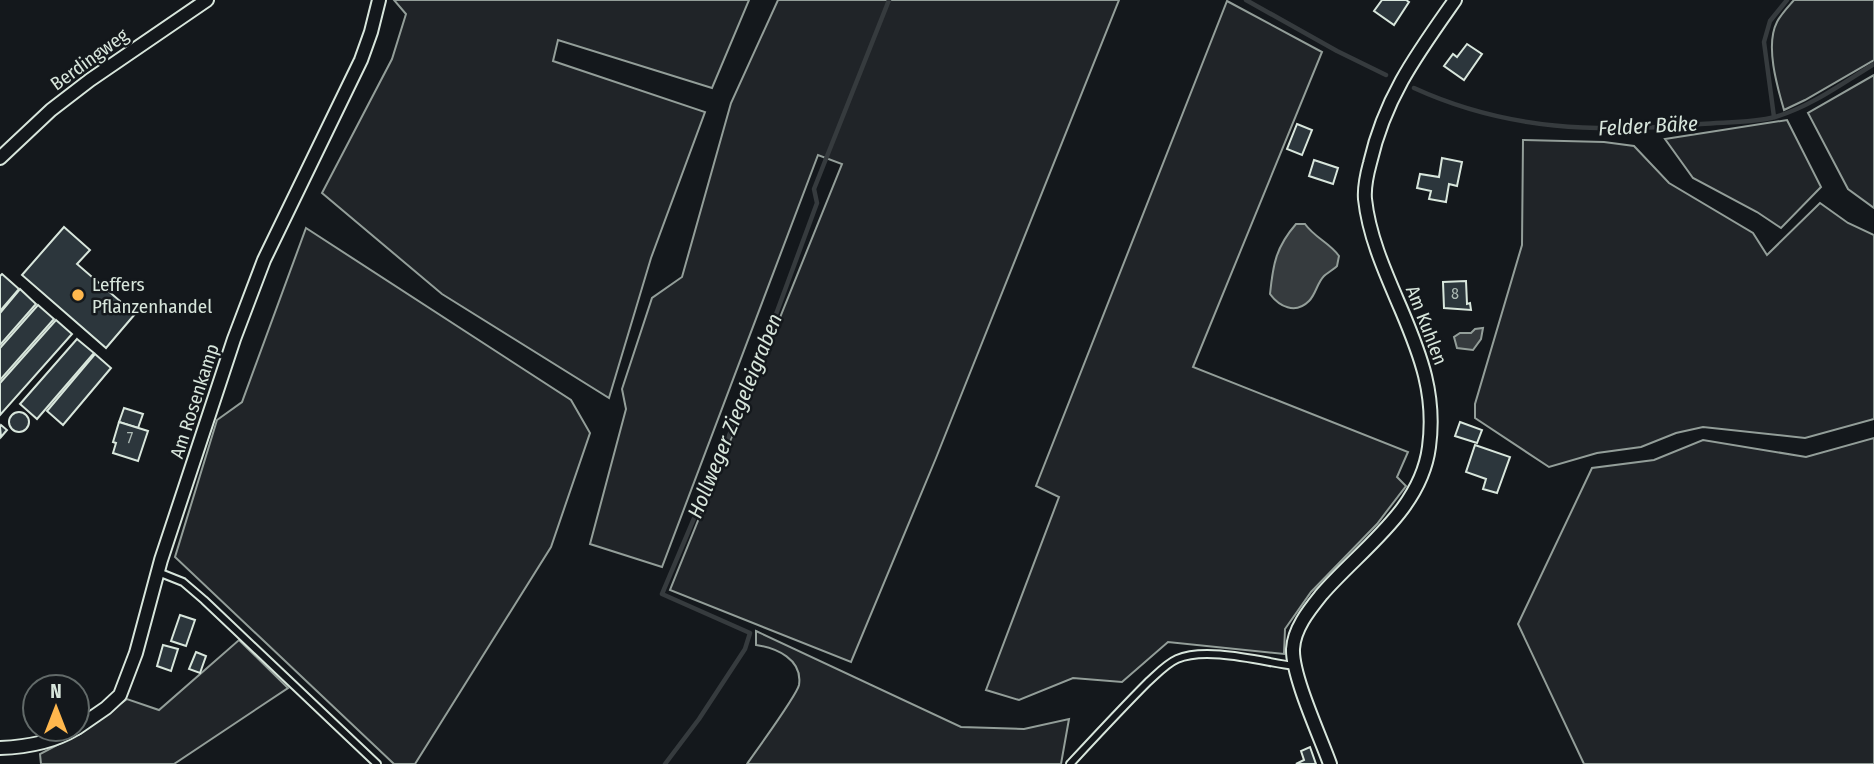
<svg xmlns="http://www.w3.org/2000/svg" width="1874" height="764" font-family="'Fira Sans Condensed',sans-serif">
<rect width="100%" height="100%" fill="#14181c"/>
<g fill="#202428" stroke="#939e99" stroke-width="2">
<path d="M394 0H749L712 88 558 40 553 61 705 112 651 258 609 398 442 294 322 193 392 59 406 14Z"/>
<path d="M778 0H1119L936 458 851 662 670 590 842 164 818 155 662 567 590 544 626 409 622 389 652 298 682 277 731 103Z"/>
<path d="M1794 0H1874V60L1805 100 1784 110C1777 86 1765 45 1777 22 1781 14 1788 7 1794 0Z"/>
<path d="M1227 1 1322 52 1193 367 1408 452 1397 477 1406 486 1377 524 1311 592 1285 629 1284 654 1168 642 1122 682 1073 678 1019 700 986 690 1059 497 1036 486Z"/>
<path d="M1874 75V208L1848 189 1808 113Z"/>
<path d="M1787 120 1821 187 1781 228 1757 212 1693 178 1665 139Z"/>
<path d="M1523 140 1604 142 1634 146 1669 183 1753 233 1767 255 1820 203 1848 223 1874 235V419L1805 438 1703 427 1676 433 1641 447 1597 453 1549 467 1475 418V404L1522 245Z"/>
<path d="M306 228 571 400 590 433 551 547 415 764H394L175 557 217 420 242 402Z"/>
<path d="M1874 438V764H1584L1518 624 1592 468 1654 460 1703 440 1806 457Z"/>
<path d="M756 631 961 727 1024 729 1069 719 1061 764H747C756 751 797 695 799 685 803 659 776 648 756 645Z"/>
<path d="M239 640 288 688 174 764H41L40 754 84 731 127 699 159 710Z"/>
</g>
<g fill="#363b3e" stroke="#939e99" stroke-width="2">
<path d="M1296 224H1305C1315 238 1330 243 1339 256L1337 266C1333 270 1327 273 1324 276 1317 283 1316 294 1309 301 1295 315 1279 306 1270 294 1273 264 1276 247 1296 224Z"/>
<path d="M1483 328 1481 339 1473 350 1457 348 1454 337 1460 333H1471L1475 329Z"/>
</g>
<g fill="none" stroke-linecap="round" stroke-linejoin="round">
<g stroke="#363b3e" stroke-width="4.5">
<path d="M1246 0 1337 51 1386 75"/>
<path d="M1414 88C1508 131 1599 133 1701 124 1725 122 1752 123 1775 117 1810 107 1843 83 1874 64"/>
<path d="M1774 117 1764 42 1770 21 1787 0"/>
<path d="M665 764 699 719 745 649 750 633 662 594 747 393 817 203 814 189 889 0"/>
</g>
</g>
<g fill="#2c363c" stroke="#d8e6dc" stroke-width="2">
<path d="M1382 0H1406L1409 2 1394 25 1374 11Z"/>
<path d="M1467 44 1482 54 1464 80 1444 66 1453 54 1457 57Z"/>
<path d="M1297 124 1312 130 1302 155 1287 149Z"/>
<path d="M1442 158 1462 162 1457 186 1449 184 1446 202 1429 199 1431 191 1417 188 1420 174 1439 177Z"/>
<path d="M1314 160 1338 168 1333 184 1309 176Z"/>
<path d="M64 227 90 250 77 264 135 314 106 348 22 275Z"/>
<path d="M2 274 19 289 0 311V276Z"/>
<path d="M1466 281 1467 304 1470 303 1471 310 1444 308 1443 282Z"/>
<path d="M20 289 36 304 0 345V313Z"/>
<path d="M38 305 54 319 0 380V348Z"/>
<path d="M56 320 72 334 0 415V383Z"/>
<path d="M77 339 94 353 37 419 20 404Z"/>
<path d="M95 354 111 368 63 425 47 411Z"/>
<path d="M124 408 143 414 138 428 119 422Z"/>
<circle cx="19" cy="422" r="10"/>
<path d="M119 422 148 431 138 461 113 453 116 443 113 442Z"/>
<path d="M1460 422 1482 430 1477 443 1455 436Z"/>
<path d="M1 425 7 430 1 437 0 427Z"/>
<path d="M1475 445 1510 457 1497 493 1483 489 1486 479 1466 472Z"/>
<path d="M180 615 195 620 186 646 171 641Z"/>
<path d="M163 645 178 649 171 671 157 666Z"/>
<path d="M196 652 206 656 200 673 189 669Z"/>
<path d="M1310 747 1316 764H1296L1304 760 1301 751Z"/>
</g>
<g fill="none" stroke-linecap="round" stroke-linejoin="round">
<g stroke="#d8e6dc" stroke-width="10">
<g id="service">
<path d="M158 572 183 582 204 600 377 764"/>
<path d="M1070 764C1096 736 1121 709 1148 682 1157 674 1166 664 1177 659 1207 646 1263 662 1294 666"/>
</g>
</g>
<g stroke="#d8e6dc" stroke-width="16">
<g id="minor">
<path d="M0 158 51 110 90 80 207 0"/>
<path d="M77 728 106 708 120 695 136 653 161 560 234 339 264 260 361 60 371 32 379 0"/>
<path d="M0 748C26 747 52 743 75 729"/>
<path d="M1330 764C1320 736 1292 676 1293 649 1294 628 1310 609 1322 594 1361 549 1421 510 1429 447 1436 395 1421 356 1401 309 1386 274 1369 237 1365 199 1364 187 1367 174 1370 163 1385 97 1417 54 1455 0"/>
</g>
</g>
<use href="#service" stroke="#14181c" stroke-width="6"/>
<use href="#minor" stroke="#14181c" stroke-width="12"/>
</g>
<circle fill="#ffb74d" stroke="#14181c" stroke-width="2.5" cx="78" cy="295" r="7"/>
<g text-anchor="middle" stroke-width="5" stroke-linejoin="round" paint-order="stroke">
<g font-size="16" fill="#adbab4">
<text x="1455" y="299">8</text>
<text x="130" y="443">7</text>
</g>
<g font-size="19" fill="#d8e6dc" stroke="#14181c">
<text transform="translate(89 59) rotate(-36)" y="7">Berdingweg</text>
<text transform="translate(1427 325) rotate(69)" y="7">Am Kuhlen</text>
<text transform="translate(194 401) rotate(-72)" y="7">Am Rosenkamp</text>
</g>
<g font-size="19" fill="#d8e6dc" stroke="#14181c" text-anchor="start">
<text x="92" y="291">Leffers<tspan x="92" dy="22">Pflanzenhandel</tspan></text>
</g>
<g font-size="21" font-style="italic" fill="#d8e6dc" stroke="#14181c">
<text transform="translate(1648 126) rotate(-3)" y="7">Felder Bäke</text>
<text transform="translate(735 416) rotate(-68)" y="7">Hollweger Ziegeleigraben</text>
</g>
</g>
<g transform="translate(56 708)"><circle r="33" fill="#14181c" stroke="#626a69" stroke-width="2"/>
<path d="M0-5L12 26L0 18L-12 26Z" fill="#ffb74d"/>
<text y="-10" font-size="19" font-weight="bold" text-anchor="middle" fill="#d8e6dc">N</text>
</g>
</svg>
